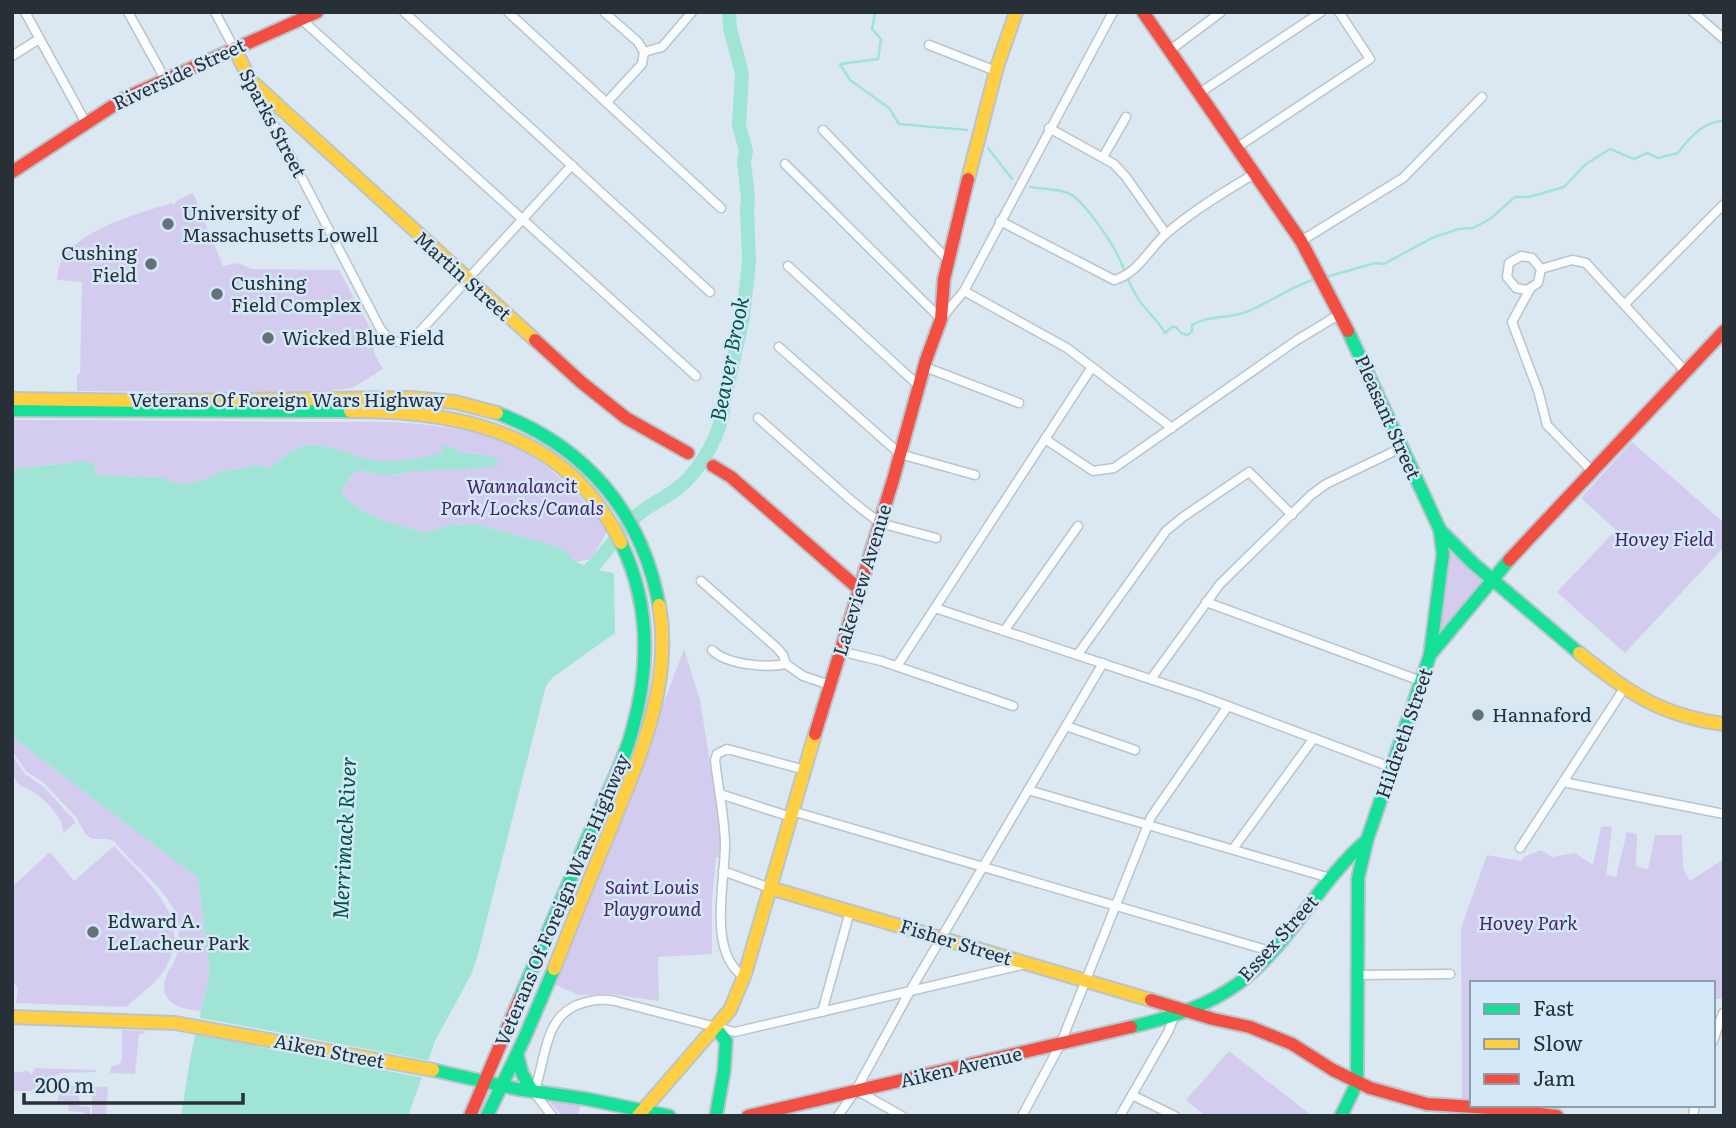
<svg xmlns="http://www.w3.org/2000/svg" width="1736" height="1128" font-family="Literata,serif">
<rect width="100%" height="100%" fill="#dbe8f1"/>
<g fill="#d4ccee">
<path d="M193 193 223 266 238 263 252 269 339 270 375 337 374 353 383 369 352 388 312 393 77 391V374H80L82 282 57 280C58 271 59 262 65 255 87 227 140 213 172 203L173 205 178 200Z"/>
<path d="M12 420C108 420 204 421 300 422 366 422 436 418 500 440 539 454 586 496 607 532L591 559 576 562 564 550 548 544 475 524 449 525 425 533C392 521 365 521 341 492L354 472 362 470 370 473 399 475 407 472 461 468 477 454 460 452 445 445 443 453C420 458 391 465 367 459 346 454 327 442 304 446 289 448 282 462 268 468L255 464 245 468 220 472 204 480 180 485 165 478 97 475 95 467 74 462 12 469Z"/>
<path d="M1632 442 1724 523V547L1625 653 1557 592 1616 530 1581 498Z"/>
<path d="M1448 550 1484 582 1439 632Z"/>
<path d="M684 649 700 700 721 832V857H716L712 902V954L658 957 659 1001 610 994 579 995 553 984 621 816Z"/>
<path d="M12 737 198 878 210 973 201 1011C182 1009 157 1004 166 977 168 971 173 965 176 958 180 944 180 924 174 910 162 885 132 864 114 841L107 839H92L85 834 77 818 45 784 26 771 12 750Z"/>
<path d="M12 755 25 774 44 787 74 820 75 823 63 833C65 816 36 789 20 786L12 774 14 767Z"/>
<path d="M1612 826 1606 875 1616 877 1627 832 1637 834 1636 867 1648 869 1655 835H1682L1683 868 1690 881 1724 859V999H1713V983H1472V1099L1462 1098 1461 928 1487 855 1521 861 1524 857 1541 850 1552 857 1575 853 1593 865 1601 827Z"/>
<path d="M114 846C145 880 196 918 165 969 156 984 139 995 126 1007L16 1003 18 988 12 981V887L50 852 74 881Z"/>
<path d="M122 1030 146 1031 144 1034H139L135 1074 110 1073 111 1067 120 1064 122 1059Z"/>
<path d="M1229 1051 1312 1116H1205L1186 1100Z"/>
<path d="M35 1068 96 1070V1072L62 1073 44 1081 31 1091H12V1073L27 1071 32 1074Z"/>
<path d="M71 1086 108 1087 106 1116H92V1095L58 1093V1089Z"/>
<path d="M58 1095 79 1096V1106L90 1107V1116H84V1112L68 1111 69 1101 58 1100Z"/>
<path d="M552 1101 580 1106 578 1116H563L551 1104Z"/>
</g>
<path fill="#a0e4d5" d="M444 444 460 452 494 457 500 465 482 468 407 472C395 477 374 475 361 470L353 473 341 492C365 521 392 521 425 533L449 525 475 524 548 544 564 550 576 562 592 569 614 573 615 633 552 678 546 686 477 958 471 975 435 1041 408 1116H181L191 1054 210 973 198 878 12 737V469L85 461 94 464 97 475 165 478 180 485 204 480 220 472 245 468 255 464 268 468C282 462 289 448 304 446 327 442 346 454 367 459 391 465 419 458 442 453Z"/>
<path fill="#dbe8f1" d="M196 1017 431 1061 425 1078 192 1034Z"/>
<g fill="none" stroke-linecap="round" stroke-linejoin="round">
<g stroke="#a0e4d5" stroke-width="2.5">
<path d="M870 12 875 14 872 29 881 39 878 59 840 64 850 80 889 108 899 124 967 130"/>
<path d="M988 148 1012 179"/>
<path d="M1030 187C1042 189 1057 189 1068 193 1082 198 1111 241 1118 256 1125 269 1128 283 1136 295 1144 310 1158 319 1165 333L1172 327H1176L1181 333 1187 335 1192 332V325C1208 315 1229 319 1246 312 1270 303 1291 286 1316 279"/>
<path d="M1326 277 1375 263 1384 264 1432 238 1458 229 1473 228 1490 219 1515 197H1529L1564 187 1586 164 1610 149 1634 159 1647 153 1658 158 1678 153C1688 139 1705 120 1724 121"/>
</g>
<path stroke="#a0e4d5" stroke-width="14" d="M579 579C601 562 613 539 633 519 645 507 663 499 677 489 701 470 723 432 724 401L743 318 749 260 747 208 748 199 744 161 746 151 739 125 742 74 730 28 729 12"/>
<g stroke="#bac4cb" stroke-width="11">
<g id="street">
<path d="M25 12 86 123"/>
<path d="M128 12 165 79"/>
<path d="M215 12 234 48"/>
<path d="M404 12 710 292"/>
<path d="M508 12 721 208"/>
<path d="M604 12 638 42 644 52"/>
<path d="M1693 12 1724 39"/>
<path d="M301 19 696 376"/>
<path d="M929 45 996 71"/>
<path d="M1169 51 1221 12"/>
<path d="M644 52 662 47 692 12"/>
<path d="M12 56 39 39"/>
<path d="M255 88 380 328C389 342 401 347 415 337L572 165"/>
<path d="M1198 94 1321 12"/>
<path d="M607 102 642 64 644 52"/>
<path d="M1049 128 1114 164 1126 177 1166 234"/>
<path d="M823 130 948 260"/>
<path d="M1236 148 1370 59 1339 12"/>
<path d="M1103 157 1126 117"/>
<path d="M785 164 941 319 964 291 1113 12"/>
<path d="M1000 221 1114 280C1138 274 1150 247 1167 233 1194 210 1224 192 1254 174"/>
<path d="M1301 241 1403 178 1482 97"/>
<path d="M788 266 919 386"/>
<path d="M1541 269 1538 283 1527 290 1516 288 1507 277 1509 263 1521 256 1532 258 1541 269 1572 260 1586 263 1685 371"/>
<path d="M1530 289 1512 322 1537 388"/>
<path d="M964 291 1067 348 1172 428"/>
<path d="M1625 304 1724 204"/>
<path d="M779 347 900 454 975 475"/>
<path d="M925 367 1019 403"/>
<path d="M1538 390 1547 425 1593 472"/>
<path d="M758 418 853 502 880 523 936 538"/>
<path d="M1045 439 1093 471 1114 468 1297 340 1340 314"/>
<path d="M701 581 777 648 783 655 786 664"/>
<path d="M1206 602 1421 681"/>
<path d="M935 608 1201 696 1393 768"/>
<path d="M1004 631 1078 526"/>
<path d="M712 650C727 665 766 668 786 664L803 676 830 685"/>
<path d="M840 651 881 661 1013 706"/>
<path d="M1078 654 1166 531 1183 517 1249 472 1292 515"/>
<path d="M897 666 1092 367"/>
<path d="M1151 679 1220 584 1311 495 1326 484 1401 448"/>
<path d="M1066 726 1135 750"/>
<path d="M1563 782 1724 814"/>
<path d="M1028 790 1330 878"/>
<path d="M720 794 791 817"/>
<path d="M792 811 1270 951"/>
<path d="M1520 848 1625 687"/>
<path d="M1233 849 1314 738"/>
<path d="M723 871 770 888"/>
<path d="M1358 975 1450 974"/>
<path d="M744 977C706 951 726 880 725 842 724 814 718 787 715 760L717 754 727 749 805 770"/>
<path d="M822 1012 850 911"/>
<path d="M1713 1041 1723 1013"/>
<path d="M856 1090 902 1116"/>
<path d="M1132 1095 1175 1116"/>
<path d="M552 1116 534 1092C546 1061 543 1019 577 1005 590 1000 602 998 615 1001L735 1032 1026 964"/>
<path d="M838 1116 856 1090 910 991 1103 663"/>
<path d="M1022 1116 1060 1045 1151 817 1228 706"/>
<path d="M1120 1116 1168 1032 1174 1017"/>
<path d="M1693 1116 1695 1105"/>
</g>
</g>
<g stroke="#bac4cb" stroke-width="16">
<g id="fast">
<path d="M1348 331 1440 530 1474 564 1579 653"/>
<path d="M12 410 350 411"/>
<path d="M497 413C585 446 642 512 659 605"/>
<path d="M1430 655 1443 554 1440 531"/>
<path d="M520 998C543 944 566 889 589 835 602 803 624 763 632 731 650 668 650 603 621 543"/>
<path d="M1131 1027C1169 1018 1206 1007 1239 983 1290 944 1318 882 1367 840"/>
<path d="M716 1028 726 1041 724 1071 716 1116"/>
<path d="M517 1054 522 1073 532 1091"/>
<path d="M433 1070 517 1089 587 1099 669 1116"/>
<path d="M487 1116 524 1039 554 969"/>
<path d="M1341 1116 1357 1083 1358 878 1367 840 1430 655 1509 560"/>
</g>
</g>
<g stroke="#bac4cb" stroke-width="16">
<g id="slow">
<path d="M234 48 251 81 535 340"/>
<path d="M968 179 997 67 1016 12"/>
<path d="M12 399 149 401 410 398 455 402 497 413"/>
<path d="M350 411C461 410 569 434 621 543"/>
<path d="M1579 653C1627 692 1661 716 1724 724"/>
<path d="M770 888 1151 1000"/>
<path d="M554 969C571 926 588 883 606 840 636 765 674 688 659 605"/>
<path d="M12 1017 175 1023 433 1070"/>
<path d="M638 1116 730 1010 745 974 815 734"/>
</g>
</g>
<g stroke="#bac4cb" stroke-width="16">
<g id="jam">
<path d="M1143 12 1301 241 1348 331"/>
<path d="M12 172 125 98 317 12"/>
<path d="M535 340 581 382 626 418 688 453"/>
<path d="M713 466 731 477 860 590"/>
<path d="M1509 560 1724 331"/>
<path d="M815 734 893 480 926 360 941 319 944 279 968 179"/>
<path d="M1151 1000 1213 1019 1250 1027 1292 1044 1333 1070 1370 1088 1427 1104 1491 1108 1557 1116"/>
<path d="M470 1116 520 998"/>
<path d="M748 1116 1131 1027"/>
</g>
</g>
<use href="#street" stroke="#fafcfd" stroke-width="8"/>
<use href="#fast" stroke="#16e098" stroke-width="12"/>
<use href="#slow" stroke="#ffcf43" stroke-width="12"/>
<use href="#jam" stroke="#f24e42" stroke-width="12"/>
</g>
<g fill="#667077" stroke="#d3e9f9" stroke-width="2.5">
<circle cx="168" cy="224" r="7"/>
<circle cx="151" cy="264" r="7"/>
<circle cx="217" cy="294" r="7"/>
<circle cx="268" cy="338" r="7"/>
<circle cx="1478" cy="715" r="7"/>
<circle cx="93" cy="932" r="7"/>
</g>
<g text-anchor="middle" stroke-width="5" stroke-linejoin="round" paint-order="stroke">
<g font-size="19" fill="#273036" stroke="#d3e9f9">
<text transform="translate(179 74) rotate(-25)" y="7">Riverside Street</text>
<text transform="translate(273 123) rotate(62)" y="7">Sparks Street</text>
<text transform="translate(463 276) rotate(42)" y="7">Martin Street</text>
<text x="287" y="407">Veterans Of Foreign Wars Highway</text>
<text transform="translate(1388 417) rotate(66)" y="7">Pleasant Street</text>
<text transform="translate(862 580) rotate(-73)" y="7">Lakeview Avenue</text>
<text transform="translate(1404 733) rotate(-71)" y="7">Hildreth Street</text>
<text transform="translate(562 900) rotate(-67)" y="7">Veterans Of Foreign Wars Highway</text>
<text transform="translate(1278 938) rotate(-48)" y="7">Essex Street</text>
<text transform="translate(956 942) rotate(17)" y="7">Fisher Street</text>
<text transform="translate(329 1051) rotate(11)" y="7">Aiken Street</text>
<text transform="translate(961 1067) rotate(-13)" y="7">Aiken Avenue</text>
</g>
<g font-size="19" fill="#273036" stroke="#d3e9f9" text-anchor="start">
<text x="182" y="220">University of<tspan x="182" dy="22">Massachusetts Lowell</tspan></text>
<text x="137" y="260" text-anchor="end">Cushing<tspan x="137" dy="22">Field</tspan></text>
<text x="231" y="290">Cushing<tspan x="231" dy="22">Field Complex</tspan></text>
<text x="282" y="345">Wicked Blue Field</text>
<text x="1492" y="722">Hannaford</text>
<text x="107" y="928">Edward A.<tspan x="107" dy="22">LeLacheur Park</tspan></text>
</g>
<g font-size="19" font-style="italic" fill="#49226c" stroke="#d3e9f9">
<text x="522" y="493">Wannalancit<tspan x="522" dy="22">Park/Locks/Canals</tspan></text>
<text x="1664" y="546">Hovey Field</text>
<text x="652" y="894">Saint Louis<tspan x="652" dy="22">Playground</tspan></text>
<text x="1528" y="930">Hovey Park</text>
</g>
<g font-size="21" font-style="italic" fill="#035445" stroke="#d3e9f9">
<text transform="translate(730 359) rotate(-79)" y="7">Beaver Brook</text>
<text transform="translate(345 838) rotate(-87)" y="7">Merrimack River</text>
</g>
</g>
<rect width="1736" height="1128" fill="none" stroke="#273036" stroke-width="28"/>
<rect x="1470" y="981" width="245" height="126" fill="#d3e9f9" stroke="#8e9fab" stroke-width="2"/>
<rect x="1484" y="1004" width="35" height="10" fill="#16e098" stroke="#8e9fab" stroke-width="2"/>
<text x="1533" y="1016" font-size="21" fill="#273036">Fast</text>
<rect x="1484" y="1039" width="35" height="10" fill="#ffcf43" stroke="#8e9fab" stroke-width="2"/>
<text x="1533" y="1051" font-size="21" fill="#273036">Slow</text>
<rect x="1484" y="1074" width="35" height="10" fill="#f24e42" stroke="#8e9fab" stroke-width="2"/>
<text x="1533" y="1086" font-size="21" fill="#273036">Jam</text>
<path d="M24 1093v10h219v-10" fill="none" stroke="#273036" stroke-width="3.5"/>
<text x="35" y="1093" font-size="21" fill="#273036" stroke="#d3e9f9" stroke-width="5" paint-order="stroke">200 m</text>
</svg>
